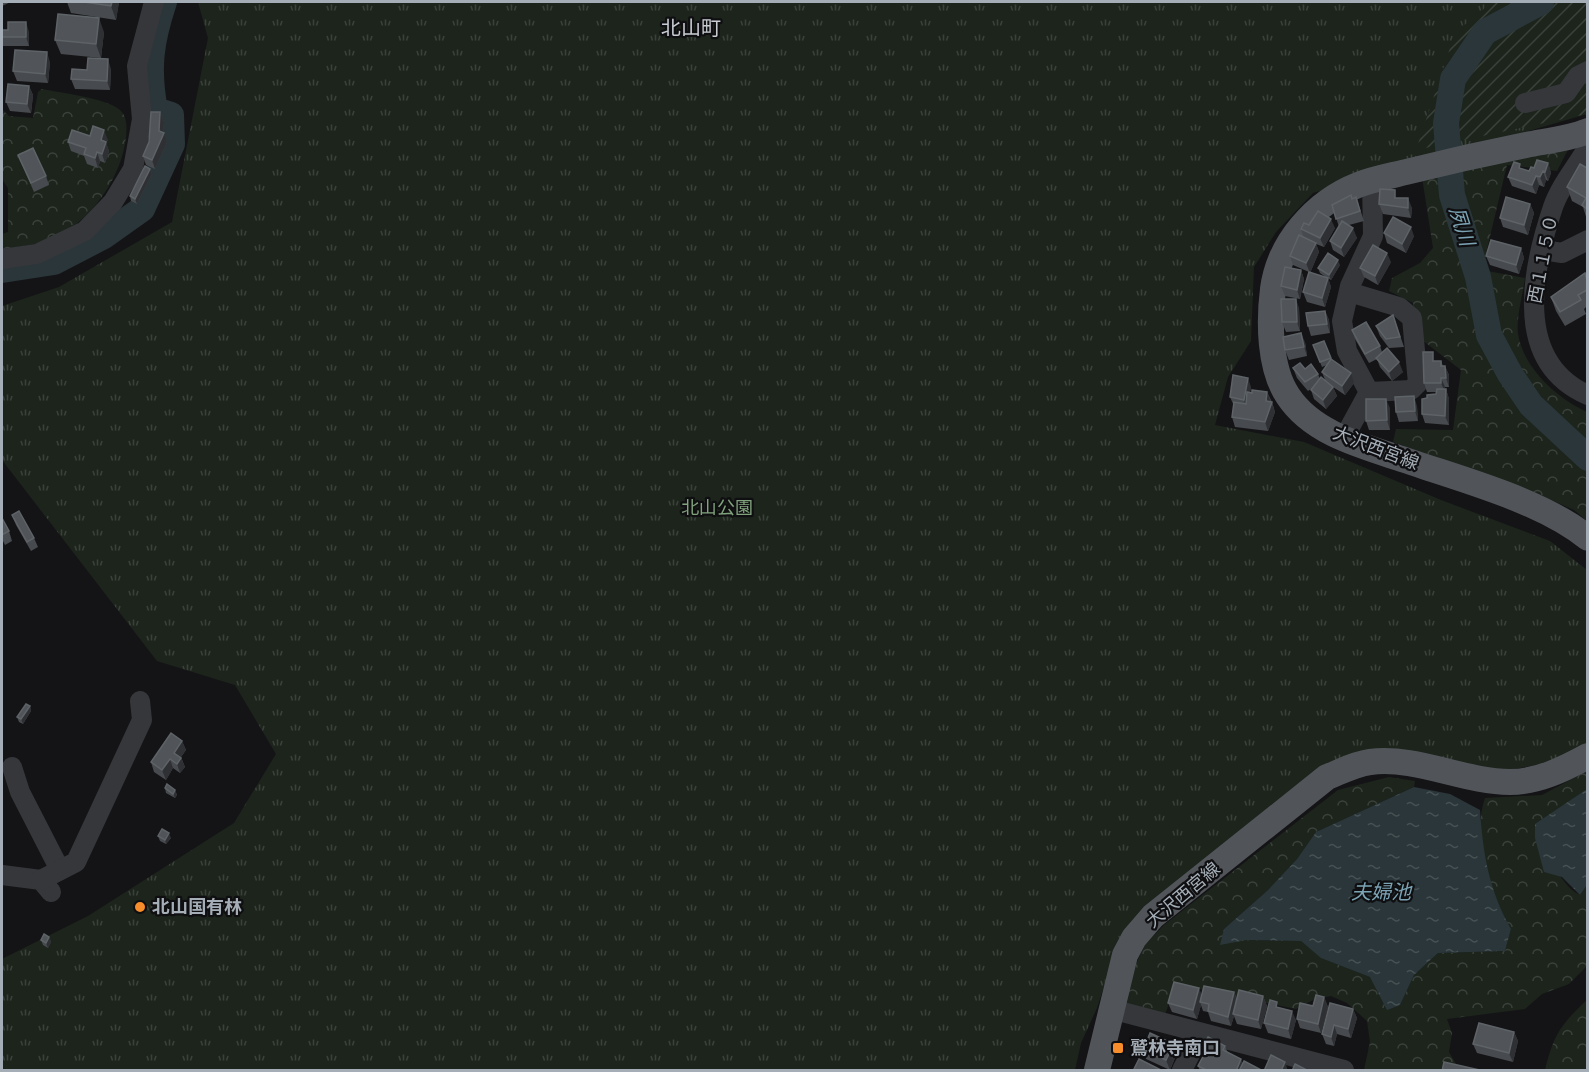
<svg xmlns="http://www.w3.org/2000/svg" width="1589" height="1072" font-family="Mulish,'Noto Sans JP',sans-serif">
<defs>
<pattern id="forest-crowns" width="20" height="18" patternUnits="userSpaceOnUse" patternTransform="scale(1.5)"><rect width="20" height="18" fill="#1c241c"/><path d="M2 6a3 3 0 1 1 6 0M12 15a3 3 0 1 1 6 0" fill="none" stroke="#3a413b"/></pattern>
<pattern id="park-tufts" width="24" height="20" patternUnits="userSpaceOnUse" patternTransform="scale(1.5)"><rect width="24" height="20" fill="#1c241c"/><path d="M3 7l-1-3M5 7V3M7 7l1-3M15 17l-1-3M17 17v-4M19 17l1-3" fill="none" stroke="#3a413b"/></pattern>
<pattern id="garden-furrows" width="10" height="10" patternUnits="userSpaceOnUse" patternTransform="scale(1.5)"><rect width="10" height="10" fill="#1c241c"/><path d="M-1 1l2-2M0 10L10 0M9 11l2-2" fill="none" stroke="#3a413b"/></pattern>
<pattern id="water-ripples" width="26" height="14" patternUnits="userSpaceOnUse" patternTransform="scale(1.5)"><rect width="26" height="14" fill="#2a363a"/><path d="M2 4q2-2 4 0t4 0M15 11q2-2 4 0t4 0" fill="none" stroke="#465154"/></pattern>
</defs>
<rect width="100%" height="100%" fill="#141416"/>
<g fill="url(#forest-crowns)">
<path d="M42 89C60 93 109 98 121 111 127 117 127 128 126 137 122 174 96 214 63 233 46 244 21 246 2 250V234L8 232V188L2 179V109L9 116 33 118 38 92Z"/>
<path d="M1573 140 1557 171 1507 165 1482 270 1525 278C1523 294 1516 317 1518 334 1524 369 1557 398 1587 412V521L1574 510 1533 492 1393 442 1396 429 1453 430 1461 370 1422 340 1413 303 1389 291 1392 278 1420 263 1433 248 1422 177Z"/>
<path d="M1587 771V789L1535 825C1546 846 1558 885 1580 895L1587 885V966L1569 984 1542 994 1525 1009 1447 1019 1452 1033 1449 1052 1456 1064 1450 1070H1364L1370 1042 1367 1021 1347 1003 1331 996 1315 999 1296 1009 1175 984 1165 1015 1125 1007 1134 969 1144 946 1164 925 1338 790 1389 777 1415 781 1414 787 1316 832 1297 859 1268 890 1224 929 1246 940 1301 941 1322 958 1370 977 1400 1005 1414 975 1438 953 1505 951 1511 929C1492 896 1471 837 1485 798L1542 795Z"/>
<path d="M1587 1000V1070H1545C1553 1036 1561 1024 1587 1000Z"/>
</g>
<path fill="url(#park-tufts)" d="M198 2H1587V114L1313 193 1276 232 1254 267 1251 341 1228 377 1215 425 1304 442 1441 500 1550 541 1587 570V743L1565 759 1505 771 1381 752 1119 939 1097 1008 1081 1043 1075 1070H2V959L88 916 234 823 276 754 235 685 157 661 2 460V306L59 287 172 222 208 38Z"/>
<path fill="url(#garden-furrows)" d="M1492 2H1587V114L1416 150 1455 33Z"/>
<g fill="url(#water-ripples)">
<path d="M1414 787 1450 794 1480 810C1483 855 1489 890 1511 929L1505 951 1438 953 1414 975 1400 1005 1387 1010 1370 977 1321 958 1301 941 1246 940 1220 945 1224 929 1268 890 1297 859 1316 832Z"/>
<path d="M1587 789V885L1580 895 1562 877 1544 872 1535 838V824Z"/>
</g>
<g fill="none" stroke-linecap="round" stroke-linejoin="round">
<g stroke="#2a363a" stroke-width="26">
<path d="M1541 2 1485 32 1453 79 1446 123 1452 195 1478 277 1489 335 1510 374 1531 405 1588 458"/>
<path d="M2 270 54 262 104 236 142 209 172 144 171 115 155 110C147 68 151 41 164 2"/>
</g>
<g stroke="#35373b" stroke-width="20">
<path d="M1525 103 1566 93 1578 76 1588 71"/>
<path d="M1588 147C1577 166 1560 186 1553 207 1532 269 1512 362 1588 395"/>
<path d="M1543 250 1562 253 1588 240"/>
<path d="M2 259 37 254 85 231 113 202 133 169 142 119 137 66 154 2"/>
<path d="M1349 292 1399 307 1412 318 1418 383 1411 390 1369 392"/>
<path d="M1344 438 1369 392 1347 351 1342 321 1350 286 1373 236 1372 181"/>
<path d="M12 767 20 792 60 870"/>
<path d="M2 875 41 880 51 892"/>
<path d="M41 880 76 862 142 720 140 701"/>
<path d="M1111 1009 1344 1070"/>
<path d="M1182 1070 1201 1033"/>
</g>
<g stroke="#51555a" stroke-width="26">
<path d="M1588 131C1568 139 1546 141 1526 145 1486 153 1446 162 1406 172 1390 176 1373 179 1358 185 1315 202 1279 243 1273 289 1269 321 1269 368 1288 396 1313 434 1363 446 1405 460 1462 480 1541 500 1588 538"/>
<path d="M1097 1070 1125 955 1134 938 1153 916 1327 777C1342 771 1355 764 1370 762 1417 756 1464 782 1510 782 1538 782 1564 769 1588 756"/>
</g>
</g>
<g fill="#474a4e">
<path d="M2 2H11L2 6Z"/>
<path d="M31 2H53V3Z"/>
<path d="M67 2H119L116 20 71 13Z"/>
<path d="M2 30 29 32V46H3L2 43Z"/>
<path d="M104 32 101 58 61 54 55 40Z"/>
<path d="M50 62 48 83 17 81 13 71Z"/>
<path d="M111 69 110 90 75 89 71 79 87 70Z"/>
<path d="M29 86 33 95 31 113 10 111 6 102Z"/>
<path d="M160 112 164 122 163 133 167 142 155 169 146 165 143 156Z"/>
<path d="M90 136 108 140 106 143 109 151 105 163 100 161 98 168 87 164 84 156 71 151 68 142Z"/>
<path d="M18 155 46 176 49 185 34 192Z"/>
<path d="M1548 163 1551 173 1548 181 1546 180 1544 187 1539 185 1536 194 1512 186 1508 177 1522 169 1529 171 1534 168Z"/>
<path d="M1587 168V220L1583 207 1572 201 1567 187Z"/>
<path d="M150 169 152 174 137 204 131 201 130 196Z"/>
<path d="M1356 197 1364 221 1349 225 1357 238 1344 257 1333 250 1330 241 1339 227 1332 205Z"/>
<path d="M1398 198 1412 208 1411 218 1383 214 1379 204Z"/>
<path d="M1530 204 1534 213 1528 235 1503 227 1500 218Z"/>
<path d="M1309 225 1335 228 1324 247 1316 244 1319 252 1310 273 1327 278 1320 273 1318 268 1340 265 1331 280 1328 278 1331 287 1325 307 1307 302 1303 292 1309 272 1293 265 1290 256 1304 238 1301 229Z"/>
<path d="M1384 233 1414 236 1406 253 1387 243Z"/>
<path d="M1521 248 1524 258 1519 274 1490 265 1486 256Z"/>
<path d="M1391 262 1378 285 1364 277 1360 268Z"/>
<path d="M1301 270 1304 279 1300 299 1285 296 1281 286Z"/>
<path d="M1587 276V306L1584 309 1586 314 1565 326 1556 311 1551 297Z"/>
<path d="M1299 308 1300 331 1286 332 1282 322Z"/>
<path d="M1325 311 1329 320 1330 333 1311 336 1308 326Z"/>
<path d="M1393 315 1404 347 1389 348 1380 336 1376 326Z"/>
<path d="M1352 330 1380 346 1382 352 1403 372 1392 381 1380 367 1377 359 1369 363 1355 339Z"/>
<path d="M1324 341 1331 359 1354 383 1345 395 1333 387 1337 396 1326 409 1314 399 1311 390V389L1308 391 1297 378 1293 368 1305 369 1318 374 1320 379 1325 380 1322 372 1327 365 1322 367 1313 345Z"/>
<path d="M1305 342 1307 356 1289 360 1285 350Z"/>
<path d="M1436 361H1441L1443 366H1445L1449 375V387H1445V389H1446L1449 399V425L1425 423 1422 414 1427 398 1436 394 1437 392H1427L1424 383Z"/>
<path d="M1251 387 1250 392H1267L1272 402 1275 412 1268 431 1235 427 1232 417 1234 406 1230 397Z"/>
<path d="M1417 406 1418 421 1399 422 1396 412Z"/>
<path d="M1390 408V430H1369L1366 421Z"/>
<path d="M12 515 34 538 38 547 31 551 16 525Z"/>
<path d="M2 518 9 531 12 541 5 545 2 539Z"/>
<path d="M30 706 31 711 23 724 19 722 17 717Z"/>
<path d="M182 741 186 750 181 757 185 767 180 773 173 768 166 780 154 772 151 762Z"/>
<path d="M165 788 175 790 177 795 175 798 166 793Z"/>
<path d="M158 836 171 838 166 844 160 841Z"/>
<path d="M49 937 51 942 48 948 43 945 41 940Z"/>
<path d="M1234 992 1237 999 1263 996 1267 1006 1261 1029 1237 1024 1234 1016 1231 1026 1211 1021 1208 1012 1203 1011 1201 1005 1197 1019 1172 1012 1168 1003 1201 995Z"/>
<path d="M1324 997 1328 1007 1321 1033 1300 1028 1297 1019Z"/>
<path d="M1279 1008 1296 1020 1291 1039 1268 1033 1264 1023Z"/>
<path d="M1353 1009 1357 1018 1351 1038 1337 1034 1334 1046 1326 1044 1322 1034Z"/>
<path d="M1514 1032 1518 1041 1513 1062 1477 1053 1473 1044Z"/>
<path d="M1225 1046 1228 1053 1243 1063 1263 1071H1200L1198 1066 1204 1055 1202 1049Z"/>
<path d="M1143 1050 1177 1053 1170 1070 1146 1059Z"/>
</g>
<g fill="#2e3033">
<path d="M112 2H119L116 20 111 6Z"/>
<path d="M99 18 104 32 101 58 96 44Z"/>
<path d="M26 22 29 32V46L26 37Z"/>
<path d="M47 52 50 62 48 83 45 74Z"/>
<path d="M108 59 111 69 110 90 107 81Z"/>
<path d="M29 86 33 95 31 113 27 104Z"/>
<path d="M160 112 164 122 163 135 164 133 167 142 155 169 152 160 159 131Z"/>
<path d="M104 130 108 140 106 143 109 151 105 163 102 154 101 140Z"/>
<path d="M97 152 100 161 98 168 95 158Z"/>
<path d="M1548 163 1551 173 1548 181 1545 172Z"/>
<path d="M150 169 152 174 137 204 135 199Z"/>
<path d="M1543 171 1546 180 1544 187 1540 177Z"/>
<path d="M1536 176 1539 185 1536 194 1532 185Z"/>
<path d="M1408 198 1412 208 1411 218 1408 208Z"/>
<path d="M1530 204 1534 213 1528 235 1524 225Z"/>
<path d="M1331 219 1335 228 1324 247 1320 238Z"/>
<path d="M1411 227 1414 236 1406 253 1402 244Z"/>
<path d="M1353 228 1357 238 1344 257 1341 248Z"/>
<path d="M1316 243 1319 252 1310 273 1306 263Z"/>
<path d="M1521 248 1524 258 1519 274 1516 265Z"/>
<path d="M1387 253 1391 262 1378 285 1375 276Z"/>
<path d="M1338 260 1340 265 1331 280 1329 275Z"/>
<path d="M1301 270 1304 279 1300 299 1297 290Z"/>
<path d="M1328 278 1331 287 1325 307 1322 298Z"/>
<path d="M1296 299 1299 308 1300 331 1297 322Z"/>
<path d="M1325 311 1329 320 1330 333 1327 324Z"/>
<path d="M1301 333 1305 342 1307 356 1304 347Z"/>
<path d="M1399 362 1403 372 1392 381 1389 372Z"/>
<path d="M1445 366 1449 375V387L1446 378Z"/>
<path d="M1351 373 1354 383 1345 395 1342 386Z"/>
<path d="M1248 378 1251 387 1247 409 1244 400Z"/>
<path d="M1441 378 1445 387V392L1441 383Z"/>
<path d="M1333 387 1337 396 1326 409 1323 400Z"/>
<path d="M1446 389 1449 399V425L1445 416Z"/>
<path d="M1267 392 1275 412 1268 431 1265 422Z"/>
<path d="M1414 396 1417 406 1418 421 1415 411Z"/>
<path d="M1386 399 1390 408V430L1387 420Z"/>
<path d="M30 706 31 711 23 724 21 719Z"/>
<path d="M182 741 186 750 177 762 174 753Z"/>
<path d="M181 758 185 767 180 773 177 764Z"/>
<path d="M170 759 173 768 166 780 162 770Z"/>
<path d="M175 790 177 795 175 798 173 794Z"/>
<path d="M169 833 171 838 166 844 165 840Z"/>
<path d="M49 937 51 942 48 948 46 943Z"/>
<path d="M1199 988 1203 998 1200 1002 1201 1005 1197 1019 1193 1010Z"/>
<path d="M1234 992 1238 1002 1233 1014 1234 1016 1231 1026 1228 1017Z"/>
<path d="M1263 996 1267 1006 1261 1029 1258 1020Z"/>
<path d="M1324 997 1328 1007 1321 1033 1318 1024Z"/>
<path d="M1353 1009 1357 1018 1351 1038 1348 1029Z"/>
<path d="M1292 1011 1296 1020 1291 1039 1288 1029Z"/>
<path d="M1334 1025 1337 1034 1334 1046 1331 1037Z"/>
<path d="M1514 1032 1518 1041 1513 1062 1509 1053Z"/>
<path d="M1174 1044 1177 1053 1170 1070 1166 1060Z"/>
<path d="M1241 1059 1245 1069 1244 1071H1236Z"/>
<path d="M1285 1062 1288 1071H1281Z"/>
</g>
<g fill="#515559" stroke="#5e6368" stroke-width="1.5">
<path d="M84 2H112L111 6Z"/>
<path d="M58 14 99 18 96 44 55 40Z"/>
<path d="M8 22H26V37H2V30H8Z"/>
<path d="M15 50 47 52 45 74 13 71Z"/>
<path d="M88 58 108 59 107 81 71 79 72 69 87 70Z"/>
<path d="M8 84 29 86 27 104 6 102Z"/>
<path d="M151 112H160L159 131 164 133 152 160 143 156 149 142Z"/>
<path d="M93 126 104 130 101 140 106 142 102 154 97 152 95 158 84 154 86 148 68 142 72 130 90 136Z"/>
<path d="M33 148 46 176 31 183 18 155Z"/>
<path d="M1537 160 1548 163 1545 172 1543 171 1540 177 1536 176 1532 185 1508 177 1514 162 1520 164 1519 168 1529 171 1531 167 1534 168Z"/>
<path d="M1580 164 1587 168V209L1582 205 1586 198 1567 187Z"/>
<path d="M145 166 150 169 135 199 130 196Z"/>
<path d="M1380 189 1395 190V198H1408V208L1379 204Z"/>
<path d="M1351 195 1352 199 1356 197 1360 211 1336 219 1332 205Z"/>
<path d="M1506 197 1530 204 1524 225 1500 218Z"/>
<path d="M1318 211 1331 219 1320 238 1301 229 1304 223 1309 225Z"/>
<path d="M1393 217 1411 227 1402 244 1384 233Z"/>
<path d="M1342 221 1353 228 1341 248 1330 241Z"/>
<path d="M1299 235 1316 243 1306 263 1290 256Z"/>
<path d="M1491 240 1521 248 1516 265 1486 256Z"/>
<path d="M1373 245 1387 253 1375 276 1360 268Z"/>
<path d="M1328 253 1338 260 1329 275 1318 268Z"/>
<path d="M1285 267 1301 270 1297 290 1281 286Z"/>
<path d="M1309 272 1328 278 1322 298 1303 292Z"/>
<path d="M1585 273 1586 277 1587 276V290L1578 295 1581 300 1560 312 1551 297Z"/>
<path d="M1281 299H1296L1297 322H1282Z"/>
<path d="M1325 311 1327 324 1308 326 1306 313Z"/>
<path d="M1393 315 1400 337 1386 339 1376 326Z"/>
<path d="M1366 322 1380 346 1365 354 1352 330Z"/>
<path d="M1301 333 1304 347 1285 350 1283 337Z"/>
<path d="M1324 341 1331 358 1320 362 1313 345Z"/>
<path d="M1387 348 1399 362 1389 372 1376 358Z"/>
<path d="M1423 352H1433V361H1441V366H1445L1446 378H1441V383H1424Z"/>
<path d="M1331 359 1351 373 1342 386 1322 372Z"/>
<path d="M1300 363 1305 369 1311 364 1318 374 1305 382 1293 368Z"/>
<path d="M1233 375 1248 378 1244 400 1230 397Z"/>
<path d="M1321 377 1333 387 1323 400 1311 390Z"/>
<path d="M1437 389H1446L1445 416 1422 414V399L1427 398V395L1436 394Z"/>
<path d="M1252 390 1267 392 1266 401 1272 402 1265 422 1232 417 1234 402 1246 404 1247 392 1252 393Z"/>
<path d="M1414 396 1415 411 1396 412 1395 397Z"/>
<path d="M1366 399H1386L1387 420 1366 421Z"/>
<path d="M19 511 34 538 27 542 12 515Z"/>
<path d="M2 518 9 531 2 535Z"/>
<path d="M26 704 30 706 21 719 17 717Z"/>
<path d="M171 733 182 741 174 753 181 758 177 764 170 759 162 770 151 762Z"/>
<path d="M167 784 175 790 173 794 165 788Z"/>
<path d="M162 829 169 833 165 840 158 836Z"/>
<path d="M44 934 49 937 46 943 41 940Z"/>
<path d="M1174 982 1199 988 1193 1010 1168 1003Z"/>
<path d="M1204 986 1234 992 1228 1017 1208 1011 1209 1004 1200 1002Z"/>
<path d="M1239 990 1263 996 1258 1020 1233 1014Z"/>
<path d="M1316 995 1324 997 1318 1024 1297 1019 1300 1003 1313 1006Z"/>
<path d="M1270 1000 1277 1002 1276 1007 1292 1011 1288 1029 1264 1023Z"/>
<path d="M1330 1003 1353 1009 1348 1029 1334 1025 1331 1037 1322 1034Z"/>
<path d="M1479 1023 1514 1032 1509 1053 1473 1044Z"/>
<path d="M1150 1033 1174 1044 1166 1060 1143 1050Z"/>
<path d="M1208 1037 1225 1046 1223 1050 1241 1059 1236 1071H1208L1198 1066 1206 1051 1202 1049Z"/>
<path d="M1271 1055 1285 1062 1281 1071H1264Z"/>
<path d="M1139 1059 1161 1070V1071H1133Z"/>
<path d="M1244 1061 1263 1071H1239Z"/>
<path d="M1444 1062 1484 1071H1442Z"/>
<path d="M1295 1064 1305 1069 1304 1071H1292Z"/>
</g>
<g fill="#f78d2b" stroke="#0f0f11" stroke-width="2">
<circle cx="140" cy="907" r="6"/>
<rect x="1112" y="1042" width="12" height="12" rx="3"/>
</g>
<g text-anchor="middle" stroke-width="4.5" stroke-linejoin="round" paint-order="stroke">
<g font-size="18" fill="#a5aeb7" stroke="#0f0f11">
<text transform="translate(1543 259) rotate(-79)" y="6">西１１５０</text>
<text transform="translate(1376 448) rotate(21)" y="6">大沢西宮線</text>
<text transform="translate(1183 895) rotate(-40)" y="6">大沢西宮線</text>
</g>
<g font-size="18" fill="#80a27c" stroke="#0f0f11">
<text x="717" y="514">北山公園</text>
</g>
<g font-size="18" font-weight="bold" fill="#a5aeb7" stroke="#0f0f11" text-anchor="start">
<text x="152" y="913">北山国有林</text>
<text x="1130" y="1054">鷲林寺南口</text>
</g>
<g font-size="20" fill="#c7ccd3" stroke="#0f0f11">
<text x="691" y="35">北山町</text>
</g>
<g font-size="20" font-style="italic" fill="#7ba3b3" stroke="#0f0f11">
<text transform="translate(1462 226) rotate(72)" y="7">夙川</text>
<text x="1381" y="899">夫婦池</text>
</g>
</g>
<rect width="1589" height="1072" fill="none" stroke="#a5aeb7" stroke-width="6"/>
</svg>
